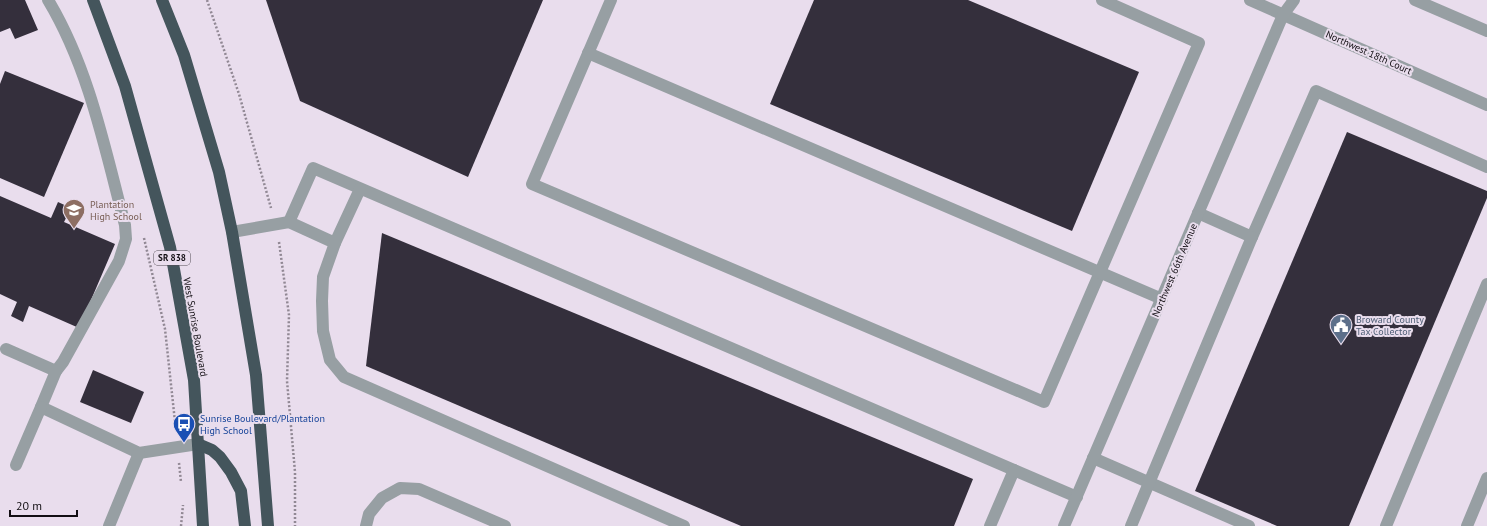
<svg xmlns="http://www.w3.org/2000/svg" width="1487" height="526" font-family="'PT Sans',sans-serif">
<rect width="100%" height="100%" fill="#e9dded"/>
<g fill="#342f3c">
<path d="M0 0H25L38 30 15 39 10 28 0 32Z"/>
<path d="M266 0H543L468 177 300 101Z"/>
<path d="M814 0H968L1139 72 1072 231 770 104Z"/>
<path d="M5 71 84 103 44 197 0 178V84Z"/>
<path d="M1347 132 1487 191V198L1349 526H1277L1195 491Z"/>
<path d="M0 196 51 218 58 202 71 208 64 222 115 244 79 328 29 306 23 322 11 316 17 302 0 294Z"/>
<path d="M382 233 973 479 954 526H741L366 366Z"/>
<path d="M93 370 144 392 131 423 80 402Z"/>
</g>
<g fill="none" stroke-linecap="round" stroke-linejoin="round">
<g stroke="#918894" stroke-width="2.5" stroke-dasharray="2 2" stroke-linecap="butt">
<path d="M207 0 239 94 271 208"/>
<path d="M144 238 165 329 176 431"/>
<path d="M279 242 289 315 287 381 295 472V526"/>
<path d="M179 463 181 482"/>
<path d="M181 526 183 505"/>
</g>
<g stroke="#979fa3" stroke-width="12">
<path d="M48 0C89 68 105 149 125 225L126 239 119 261 63 362 56 371"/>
<path d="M611 0 532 184 1044 402 1199 43 1102 0"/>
<path d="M1250 0 1487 105"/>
<path d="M1415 0 1487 31"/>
<path d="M588 53 1162 299"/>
<path d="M1198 213 1252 237 1316 91 1487 167"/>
<path d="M289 222 313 168 1014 470 990 526"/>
<path d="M232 232 289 222 335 243 323 277 322 301 323 331 330 360 344 377 684 526"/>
<path d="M335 243 360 189"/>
<path d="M6 349 56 371 41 407 139 453 198 444"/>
<path d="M1093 458 1249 526"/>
<path d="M16 465 41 407"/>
<path d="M1014 470 1077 497"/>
<path d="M109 526 139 453"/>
<path d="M366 526 369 514 382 498 400 488 419 489 505 526"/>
<path d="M1064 526 1283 15 1294 0"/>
<path d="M1131 526 1252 237"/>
<path d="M1386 526 1487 284"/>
<path d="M1467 526 1487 478"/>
</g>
<g stroke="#44555c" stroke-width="12">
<path d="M93 0 125 86 170 247 194 380 203 526"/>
<path d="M162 0 184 55 219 172 232 232 256 375 268 526"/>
<path d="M198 444 212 450 220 457 231 472 241 491 245 526"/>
</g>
</g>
<defs>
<g id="school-pin" transform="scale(1.15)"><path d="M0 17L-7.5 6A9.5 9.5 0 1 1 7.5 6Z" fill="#8d6e63" stroke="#e9dded"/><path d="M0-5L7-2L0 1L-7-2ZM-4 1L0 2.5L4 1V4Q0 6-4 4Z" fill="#fff"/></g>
<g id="civic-pin" transform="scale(1.15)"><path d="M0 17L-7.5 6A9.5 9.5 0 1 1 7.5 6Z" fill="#5c6f8a" stroke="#e9dded"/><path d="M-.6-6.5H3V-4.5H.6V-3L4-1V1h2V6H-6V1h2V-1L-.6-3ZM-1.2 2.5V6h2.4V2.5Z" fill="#fff"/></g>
<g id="bus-pin" transform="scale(1.15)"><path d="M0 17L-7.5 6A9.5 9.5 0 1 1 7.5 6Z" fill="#1a4fb4" stroke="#e9dded"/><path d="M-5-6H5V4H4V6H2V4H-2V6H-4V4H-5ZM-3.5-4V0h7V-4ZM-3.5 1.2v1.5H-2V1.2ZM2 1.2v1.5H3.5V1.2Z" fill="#fff"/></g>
</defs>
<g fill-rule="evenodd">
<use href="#school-pin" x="74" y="210"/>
<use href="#civic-pin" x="1341" y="325"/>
<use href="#bus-pin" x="184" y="424"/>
</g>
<g text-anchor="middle" stroke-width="4" stroke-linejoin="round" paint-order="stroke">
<rect fill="#e9dded" stroke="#524c54" stroke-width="1" x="154" y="251" width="36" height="14" rx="3"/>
<g font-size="9" font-weight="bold" fill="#120e13">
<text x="172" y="261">SR 838</text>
</g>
<g font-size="10" fill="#120e13" stroke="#e9dded">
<text transform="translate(1369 52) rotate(24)" y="4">Northwest 18th Court</text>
<text transform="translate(1174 270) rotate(-67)" y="4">Northwest 66th Avenue</text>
<text transform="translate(196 327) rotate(80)" y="4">West Sunrise Boulevard</text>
</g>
<g font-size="10" fill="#785e54" stroke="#e9dded" text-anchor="start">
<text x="90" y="208">Plantation<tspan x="90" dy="12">High School</tspan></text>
</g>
<g font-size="10" fill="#4e5e75" stroke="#e9dded" text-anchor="start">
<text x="1356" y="323">Broward County<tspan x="1356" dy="12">Tax Collector</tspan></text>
</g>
<g font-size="10" fill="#164399" stroke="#e9dded" text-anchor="start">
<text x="200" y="422">Sunrise Boulevard/Plantation<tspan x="200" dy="12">High School</tspan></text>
</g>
</g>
<path d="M10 510v6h67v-6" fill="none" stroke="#120e13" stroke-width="2"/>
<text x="16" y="510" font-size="12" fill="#120e13" stroke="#e9dded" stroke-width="3" paint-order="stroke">20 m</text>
</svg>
